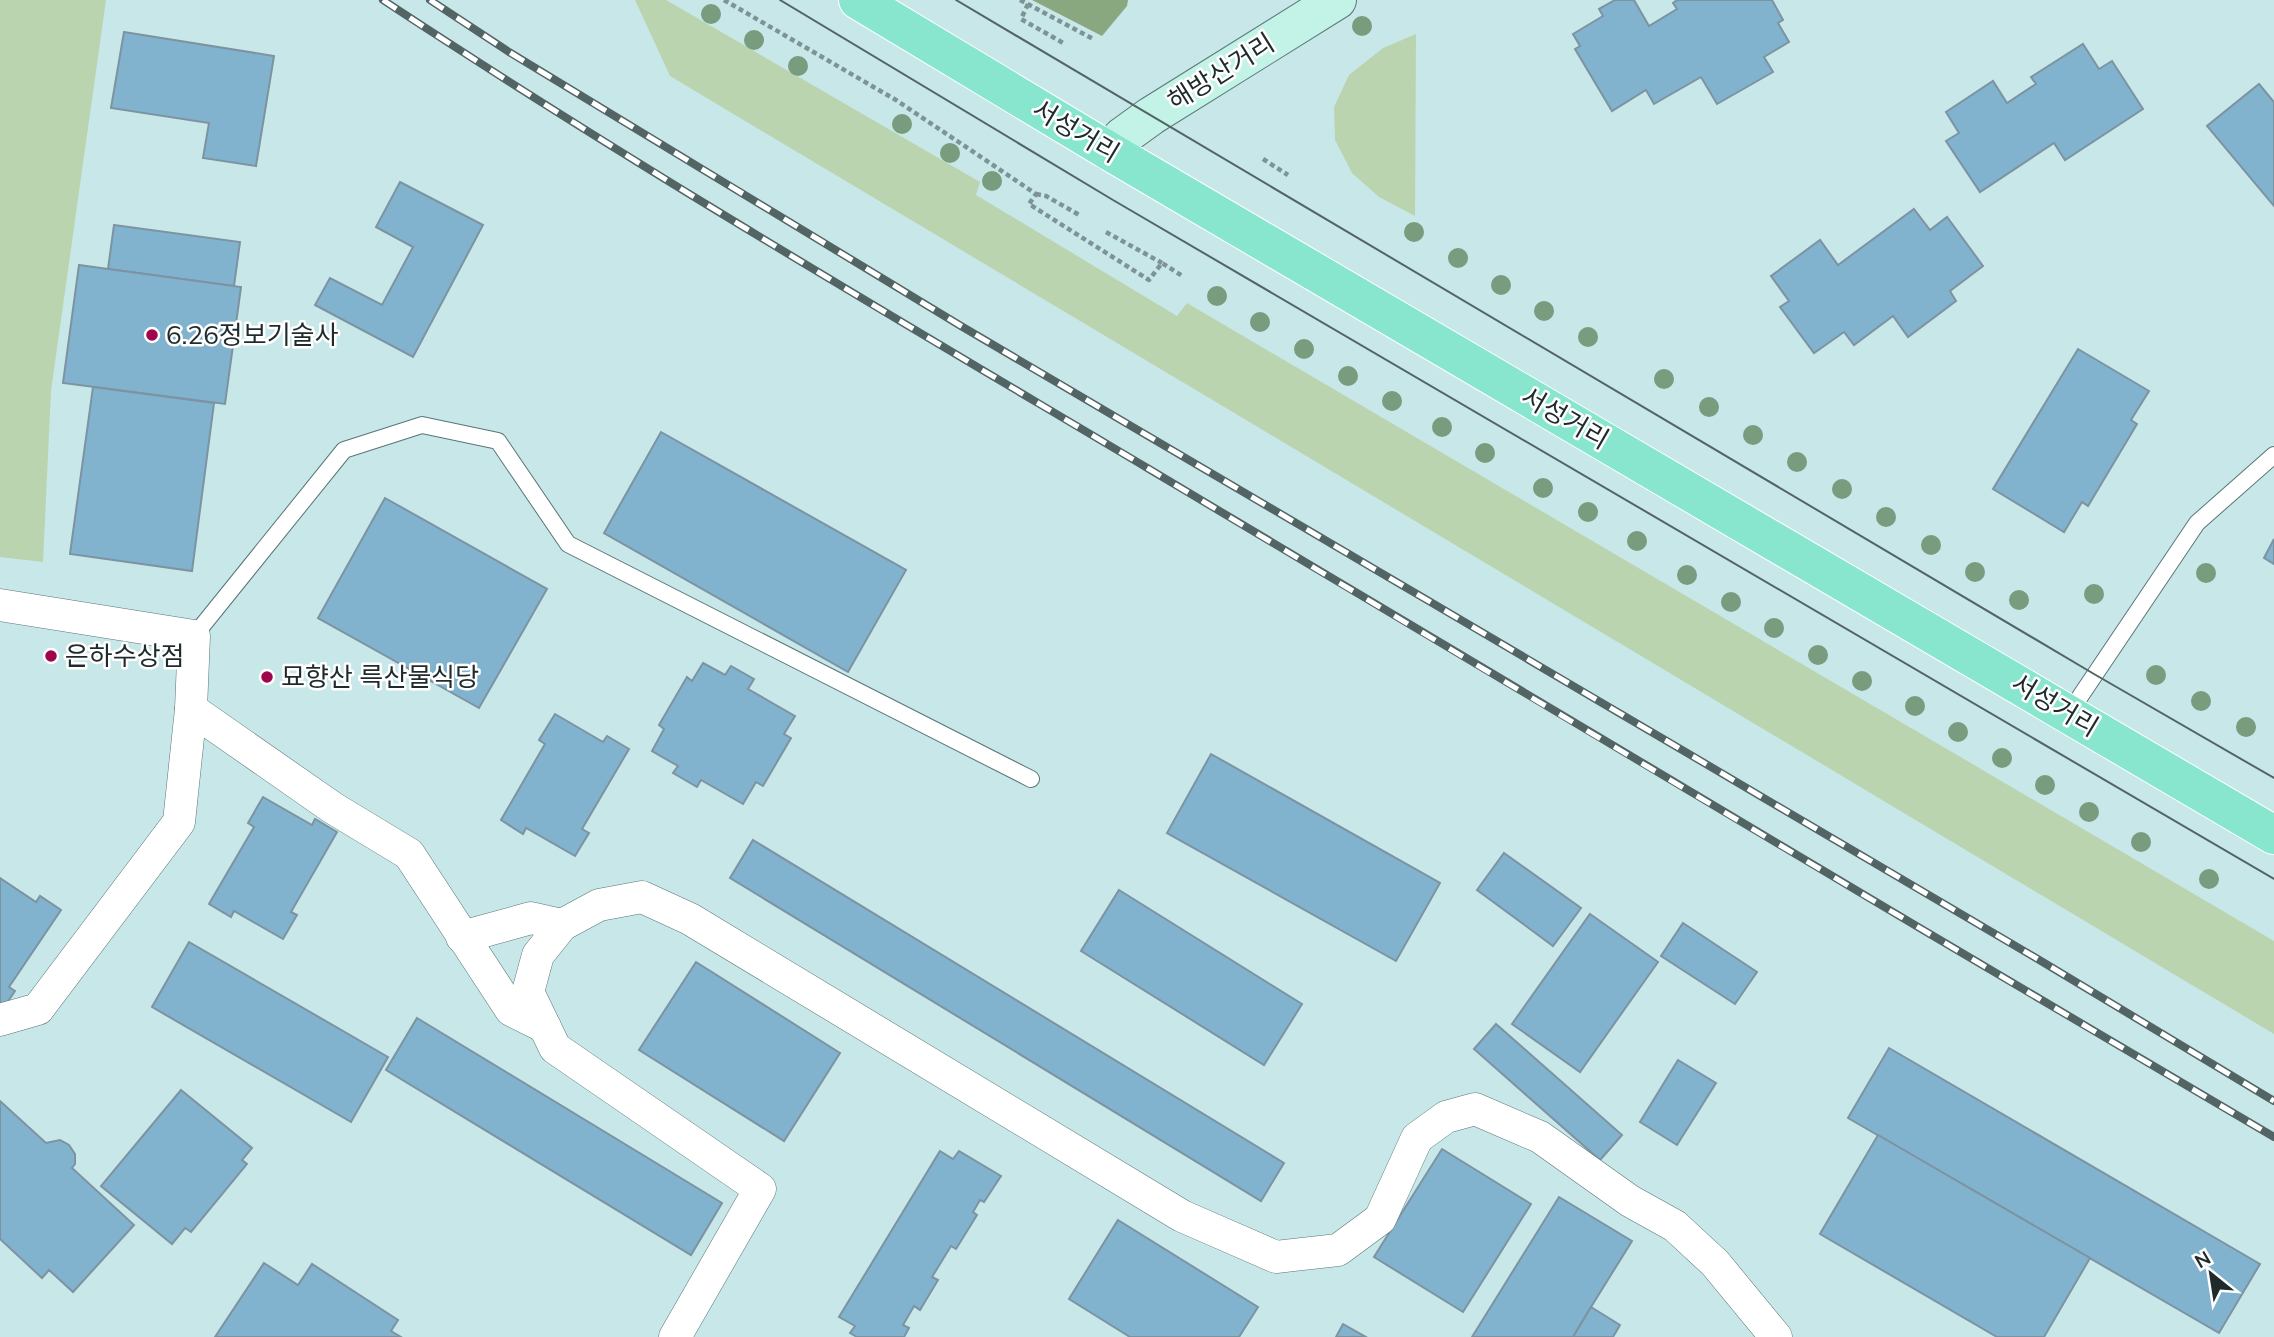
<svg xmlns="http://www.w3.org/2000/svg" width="2274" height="1337" font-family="Mulish,'Noto Sans KR',sans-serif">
<rect width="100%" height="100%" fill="#c8e7e9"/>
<g fill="#bad4b0">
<path d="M0 0H106L51 391 43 562 0 557Z"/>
<path d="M635 0H666L980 182 976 195 1177 316 1187 303 2274 941V1034L670 76Z"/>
<path d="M1416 34 1415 216 1379 197 1352 173 1335 140 1334 107 1349 75 1383 48Z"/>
</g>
<path fill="#8aa880" d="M1032 0H1128L1127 6 1102 36Z"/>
<g fill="#81b3cf" stroke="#7d93a1" stroke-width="2">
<path d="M1615 0H1634L1649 26 1677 9 1673 3 1677 0H1772L1783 20 1778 23 1789 42 1764 57 1773 72 1717 104 1701 77 1654 104 1646 90 1612 111 1575 49 1580 46 1573 34 1603 16 1599 9Z"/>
<path d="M124 32 274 56 256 166 203 158 209 123 111 108Z"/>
<path d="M2083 44 2099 69 2112 61 2143 109 2065 160 2054 143 1980 192 1946 141 1959 133 1946 112 1993 81 2007 103 2036 84 2031 77Z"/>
<path d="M2259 84 2274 102V206L2207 126Z"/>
<path d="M400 182 483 225 413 357 315 305 330 278 382 305 413 247 376 227Z"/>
<path d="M1914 209 1930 230 1947 217 1983 266 1950 291 1956 301 1908 337 1893 316 1854 345 1844 332 1814 353 1780 307 1789 301 1771 276 1820 240 1838 265Z"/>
<path d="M114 225 240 242 234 286 108 269Z"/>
<path d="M79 265 241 287 225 404 63 383Z"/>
<path d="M2078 349 2149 391 2131 420 2137 424 2088 506 2082 502 2064 532 1993 489Z"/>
<path d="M93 387 214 403 192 571 70 554Z"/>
<path d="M661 432 906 570 848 672 604 533Z"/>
<path d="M385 498 547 589 479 708 318 618Z"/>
<path d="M2274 539V564L2264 558Z"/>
<path d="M703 663 725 675 731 666 754 679 748 689 795 716 784 734 791 738 763 786 756 782 743 804 701 780 697 787 673 773 678 766 652 751 664 729 659 725 687 677 692 681Z"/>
<path d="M555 714 603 742 607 736 629 749 582 829 589 833 575 856 526 828 523 834 501 820 545 744 539 740Z"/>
<path d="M1211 754 1440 883 1396 961 1167 833Z"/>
<path d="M263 797 312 825 315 819 337 832 291 912 297 915 283 939 234 911 231 917 209 904 254 827 248 823Z"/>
<path d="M753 840 1284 1163 1261 1201 730 878Z"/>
<path d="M1504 853 1581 908 1553 946 1477 890Z"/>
<path d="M0 878 36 902 40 896 61 910 9 987 15 991 0 1013Z"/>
<path d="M1119 890 1302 1004 1264 1065 1081 951Z"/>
<path d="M1590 914 1658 962 1580 1072 1512 1024Z"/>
<path d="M1683 923 1757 972 1735 1004 1661 956Z"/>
<path d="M189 942 388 1057 351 1122 152 1007Z"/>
<path d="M696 962 840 1053 784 1141 639 1050Z"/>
<path d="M417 1018 722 1203 691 1255 386 1070Z"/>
<path d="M1496 1024 1622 1135 1600 1160 1474 1049Z"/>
<path d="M1889 1048 2260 1264 2219 1333 1848 1118Z"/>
<path d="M1678 1060 1716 1083 1677 1145 1640 1122Z"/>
<path d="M181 1090 252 1148 242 1160 247 1164 191 1232 185 1228 172 1244 101 1186Z"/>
<path d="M0 1101 46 1143 60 1140 69 1145 75 1154V1164L72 1168 134 1225 73 1292 49 1270 42 1278 0 1239Z"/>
<path d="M1878 1135 2090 1258 2044 1337H1997L1820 1234Z"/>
<path d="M1442 1149 1531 1204 1463 1312 1374 1257Z"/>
<path d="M940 1151 953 1159 959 1151 1001 1176 984 1202 980 1200 973 1212 977 1215 956 1249 951 1246 932 1277 938 1280 920 1310 914 1306 903 1325 909 1328 904 1337H857L850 1333 855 1326 839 1317Z"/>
<path d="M1559 1197 1632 1241 1591 1307 1573 1337H1472Z"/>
<path d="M1118 1220 1258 1307 1239 1337H1130L1069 1299Z"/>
<path d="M264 1263 298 1285 312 1264 398 1320 391 1331 401 1337H215Z"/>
<path d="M1591 1307 1620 1325 1613 1337H1573Z"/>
<path d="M1343 1324 1366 1337H1336Z"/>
</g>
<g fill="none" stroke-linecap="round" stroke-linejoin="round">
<g stroke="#597577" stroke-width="18">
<g id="lane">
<path d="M194 636 344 450 422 425 498 441 568 544 1031 779"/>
<path d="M2069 713 2197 523 2274 455"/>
</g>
</g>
<g stroke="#597577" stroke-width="33">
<g id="street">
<path d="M0 605 194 636 191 709 333 808 409 854 511 1010 545 1027"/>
<path d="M462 937 531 918 562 925"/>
<path d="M0 1020 38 1009 179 822 191 709"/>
<path d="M675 1337 760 1189 555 1048 528 992 538 955 562 925 599 905 642 897 690 919 1182 1216 1276 1257 1338 1250 1380 1219 1417 1138 1446 1117 1475 1109 1540 1137 1630 1201 1675 1226 1715 1263 1776 1337"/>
</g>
</g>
<g stroke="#597577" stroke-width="40">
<path id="secondary" d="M1109 151 1122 137 1151 116 1337 0"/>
</g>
<g stroke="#fff" stroke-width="40">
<path id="primary" d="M858 0 1109 151 2274 835"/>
</g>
<g stroke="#7d9395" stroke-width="4.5" stroke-dasharray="5 3.5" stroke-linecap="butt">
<path d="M724 0 896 100 1036 194 1029 204 1149 280 1162 263 1184 277"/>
<path d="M1020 0 1095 40"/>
<path d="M1028 4 1021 19 1065 44"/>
<path d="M1263 159 1288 175"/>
<path d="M1036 194 1046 196 1081 216"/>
<path d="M1106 232 1162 263"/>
</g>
<use href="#lane" stroke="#fff" stroke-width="16"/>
<use href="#street" stroke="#fff" stroke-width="32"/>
<use href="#secondary" stroke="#c3f3e6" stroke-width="38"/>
<use href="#primary" stroke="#87e6cd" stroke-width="38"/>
<g stroke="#536465" stroke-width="2">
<path d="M780 0 1113 200 2274 879"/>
<path d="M956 0 2094 674 2274 778"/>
</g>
<g stroke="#536465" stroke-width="8">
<g id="rail">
<path d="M383 0C633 165 892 316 1149 469 1523 693 1898 916 2274 1137"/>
<path d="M430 0 509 52 961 326 2041 961 2274 1101"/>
</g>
</g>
<use href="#rail" stroke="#fff" stroke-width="5" stroke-dasharray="16" stroke-linecap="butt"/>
</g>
<g fill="#789c7d">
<circle cx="711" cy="14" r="10"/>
<circle cx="1362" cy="26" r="10"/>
<circle cx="754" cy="40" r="10"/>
<circle cx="798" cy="66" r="10"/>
<circle cx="902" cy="124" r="10"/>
<circle cx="950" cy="153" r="10"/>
<circle cx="992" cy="181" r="10"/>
<circle cx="1414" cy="232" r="10"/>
<circle cx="1458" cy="258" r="10"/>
<circle cx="1501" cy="285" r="10"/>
<circle cx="1217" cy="296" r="10"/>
<circle cx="1544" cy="311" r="10"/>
<circle cx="1260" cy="322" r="10"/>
<circle cx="1588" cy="337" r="10"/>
<circle cx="1304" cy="349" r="10"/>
<circle cx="1348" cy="376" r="10"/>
<circle cx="1664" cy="379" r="10"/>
<circle cx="1392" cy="401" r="10"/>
<circle cx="1709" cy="407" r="10"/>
<circle cx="1442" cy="427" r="10"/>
<circle cx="1753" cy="435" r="10"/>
<circle cx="1485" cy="453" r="10"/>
<circle cx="1797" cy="462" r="10"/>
<circle cx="1543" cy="488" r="10"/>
<circle cx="1842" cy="489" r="10"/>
<circle cx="1588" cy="512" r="10"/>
<circle cx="1886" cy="517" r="10"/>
<circle cx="1637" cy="541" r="10"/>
<circle cx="1931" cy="545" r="10"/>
<circle cx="1975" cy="572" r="10"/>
<circle cx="2206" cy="573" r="10"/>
<circle cx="1687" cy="575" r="10"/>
<circle cx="2094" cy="594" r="10"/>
<circle cx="2019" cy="600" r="10"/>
<circle cx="1731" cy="602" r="10"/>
<circle cx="1774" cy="628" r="10"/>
<circle cx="1818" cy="655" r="10"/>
<circle cx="2156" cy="675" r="10"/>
<circle cx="1862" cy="681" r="10"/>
<circle cx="2201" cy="701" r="10"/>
<circle cx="1915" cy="706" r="10"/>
<circle cx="2246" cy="727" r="10"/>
<circle cx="1958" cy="732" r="10"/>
<circle cx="2002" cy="758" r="10"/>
<circle cx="2045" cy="785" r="10"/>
<circle cx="2089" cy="812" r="10"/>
<circle cx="2141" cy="842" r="10"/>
<circle cx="2209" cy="879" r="10"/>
</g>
<g fill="#9f064c" stroke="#fff" stroke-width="2.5">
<circle cx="152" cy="335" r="7"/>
<circle cx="51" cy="656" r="7"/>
<circle cx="267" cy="677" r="7"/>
</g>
<g text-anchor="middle" stroke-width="5" stroke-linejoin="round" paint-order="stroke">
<g font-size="26" fill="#1f2a2b" stroke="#fff">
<text transform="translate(1221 72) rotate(-32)" y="9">해방산거리</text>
<text transform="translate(1076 131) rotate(31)" y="9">서성거리</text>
<text transform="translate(1565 418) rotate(30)" y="9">서성거리</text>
<text transform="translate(2055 705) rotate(31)" y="9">서성거리</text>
</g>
<g font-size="26" fill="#1f2a2b" stroke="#fff" text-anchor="start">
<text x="166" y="344">6.26정보기술사</text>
<text x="65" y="665">은하수상점</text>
<text x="281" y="686">묘향산 륵산물식당</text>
</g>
</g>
<g transform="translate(2211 1274) rotate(330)" stroke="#ffffff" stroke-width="5" paint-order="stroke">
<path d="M0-5L12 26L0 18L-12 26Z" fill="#1f2a2b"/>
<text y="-10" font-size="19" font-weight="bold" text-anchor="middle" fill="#1f2a2b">N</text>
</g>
</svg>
